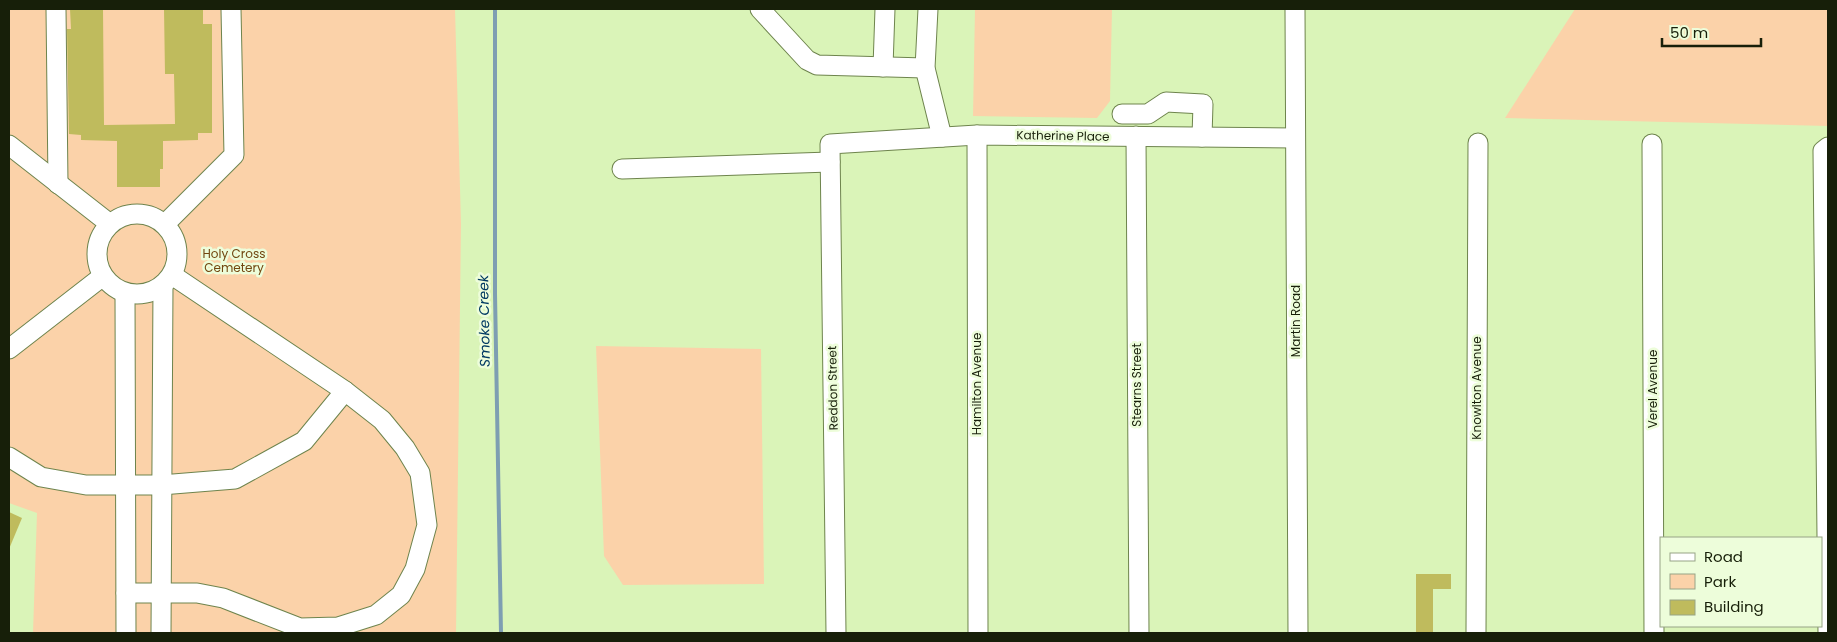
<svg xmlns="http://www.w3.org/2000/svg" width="1837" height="642" font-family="Poppins,sans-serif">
<rect width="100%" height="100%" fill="#daf4b8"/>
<g fill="#fbd2a9">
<path d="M9 9H455L461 224 456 633H33L37 513 9 503Z"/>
<path d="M975 9H1112L1110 101 1097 118 973 116Z"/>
<path d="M1575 9H1828V126L1505 118Z"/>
<path d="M596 346 761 349 764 584 623 585 604 556Z"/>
</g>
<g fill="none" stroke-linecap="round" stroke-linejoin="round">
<path stroke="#7e9eb2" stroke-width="4" d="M495 9V294L501 633"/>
</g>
<g fill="#bfbb5d">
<path d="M70 9H103L104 125 175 124 174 74H165L164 9H203V24H212V133H198V140L163 141V169H160V187H117V141L81 140V135L69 134 67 29H71Z"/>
<path d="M9 512 22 518 9 549Z"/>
<path d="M1416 574H1451V589H1433V633H1416Z"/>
</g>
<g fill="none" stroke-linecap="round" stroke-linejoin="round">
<g stroke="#6e844d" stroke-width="21">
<g id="minor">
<path d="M56 9 58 184"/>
<path d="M760 9 807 60 817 65 925 68"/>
<path d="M928 9 925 68 942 137"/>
<path d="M1295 9 1298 633"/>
<path d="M883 67 885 9"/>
<path d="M1122 114H1148L1166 102 1203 104 1202 137"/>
<path d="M977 135 978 633"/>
<path d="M1136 136 1139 633"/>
<path d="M1652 144 1654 633"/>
<path d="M9 145 110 224"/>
<path d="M622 169 830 162"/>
<circle cx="137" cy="254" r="40"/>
<path d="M165 224 234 155 231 9"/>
<path d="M125 293 126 633"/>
<path d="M9 349 103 276"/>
<path d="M9 457 41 477 86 485H161L235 479 304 441 345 391 172 275"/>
<path d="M126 593H197L223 598 300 628 338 627 376 615 401 595 415 569 427 525 420 473 405 448 382 420 345 391"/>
<path d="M161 633 163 285"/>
<path d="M836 633 830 144 977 135 1295 138"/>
<path d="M1476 633 1478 143"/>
<path d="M1828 633 1823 151 1828 147"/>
</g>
</g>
<use href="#minor" stroke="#fff" stroke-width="19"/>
</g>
<g text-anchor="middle" stroke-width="5" stroke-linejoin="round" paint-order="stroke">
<g font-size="12" fill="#171f09" stroke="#edfdda">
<text transform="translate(1063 136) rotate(1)" y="4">Katherine Place</text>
<text transform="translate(1296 321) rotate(-90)" y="4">Martin Road</text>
<text transform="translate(977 384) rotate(-90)" y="4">Hamilton Avenue</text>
<text transform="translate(1137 385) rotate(-90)" y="4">Stearns Street</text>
<text transform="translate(833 388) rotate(-91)" y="4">Reddon Street</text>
<text transform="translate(1477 388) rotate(-90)" y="4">Knowlton Avenue</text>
<text transform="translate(1653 389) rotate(-90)" y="4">Verel Avenue</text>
</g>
<g font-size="12" fill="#724710" stroke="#edfdda">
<text x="234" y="258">Holy Cross<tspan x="234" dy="14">Cemetery</tspan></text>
</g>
<g font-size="14" font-style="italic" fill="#013a62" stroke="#edfdda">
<text transform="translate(484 321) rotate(-91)" y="5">Smoke Creek</text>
</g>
</g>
<rect width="1837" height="642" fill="none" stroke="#171f09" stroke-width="20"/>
<rect x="1660" y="537" width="162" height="90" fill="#edfdda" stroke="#97a486"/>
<rect x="1670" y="553" width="25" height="8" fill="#ffffff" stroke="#97a486"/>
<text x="1704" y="562" font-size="15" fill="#171f09">Road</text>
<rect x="1670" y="574" width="25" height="15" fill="#fbd2a9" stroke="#97a486"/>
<text x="1704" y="587" font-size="15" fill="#171f09">Park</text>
<rect x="1670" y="600" width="25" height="15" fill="#bfbb5d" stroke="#97a486"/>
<text x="1704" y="612" font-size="15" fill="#171f09">Building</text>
<path d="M1662 38v8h99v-8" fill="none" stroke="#171f09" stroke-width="2.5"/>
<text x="1670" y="38" font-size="15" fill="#171f09" stroke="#edfdda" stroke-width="4" paint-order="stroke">50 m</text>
</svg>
